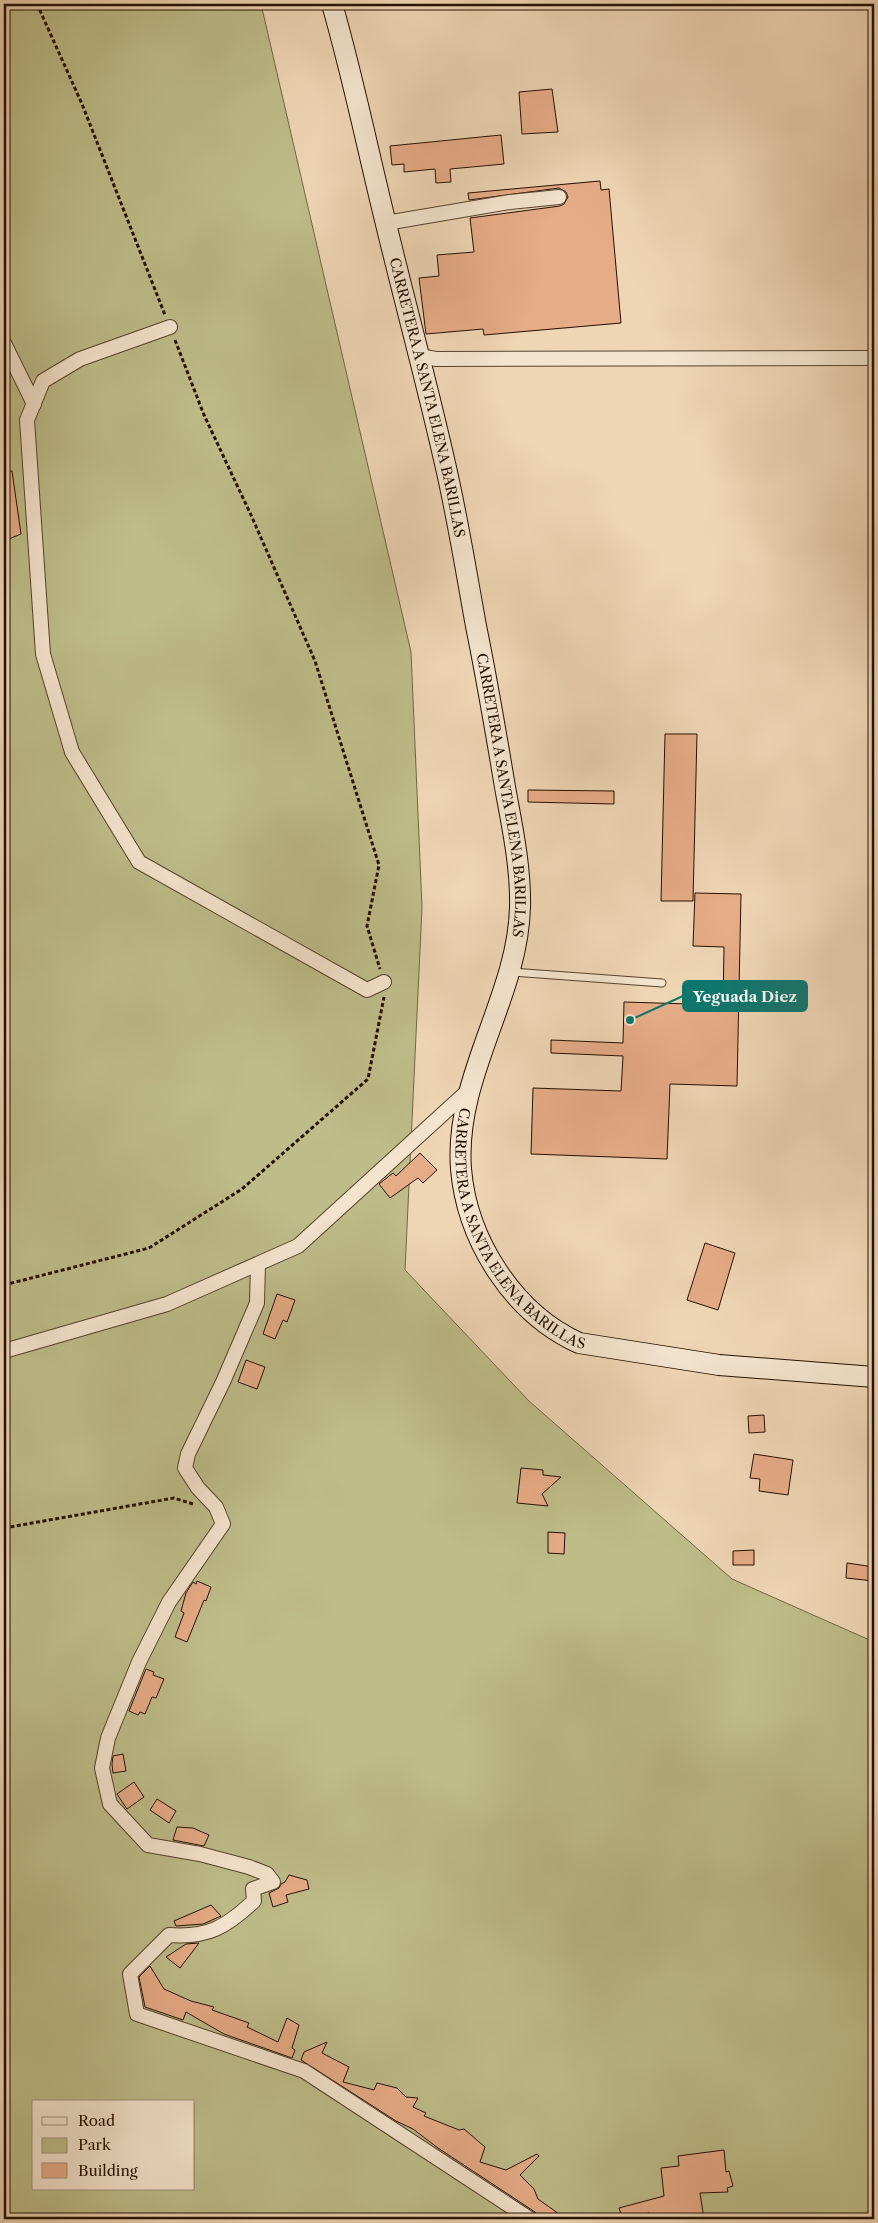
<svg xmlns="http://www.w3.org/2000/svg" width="878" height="2223" font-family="'Libre Caslon Text',serif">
<rect width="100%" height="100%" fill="#eed5b4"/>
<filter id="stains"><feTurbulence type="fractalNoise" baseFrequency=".004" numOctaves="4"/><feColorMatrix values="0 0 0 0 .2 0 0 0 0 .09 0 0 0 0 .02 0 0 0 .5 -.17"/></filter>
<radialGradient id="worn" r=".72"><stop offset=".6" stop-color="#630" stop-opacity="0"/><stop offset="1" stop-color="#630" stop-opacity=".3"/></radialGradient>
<path fill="#bebc89" stroke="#726644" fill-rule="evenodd" d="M4 4H261L411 652 422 907 405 1270 529 1401 732 1579 874 1642V2219H4ZM34 2102H194V2189H34Z"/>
<g fill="#e6ab87" stroke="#251000">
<path d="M552 89 558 132 522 134 519 92Z"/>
<path d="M501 135 504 164 450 169 451 182 436 183 435 169 404 172V164L392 165 390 146Z"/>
<path d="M600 181 601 190 609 189 621 323 484 335 483 329 426 334 419 278 439 276 437 255 474 252 470 218 560 206 564 204 568 197 566 192 559 188 469 200 468 193Z"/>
<path d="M4 471H12L21 534 4 541Z"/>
<path d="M665 734H697L693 901H661Z"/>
<path d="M528 790 614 791V804L528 802Z"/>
<path d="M695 893 741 894 737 1086 670 1084 667 1159 531 1154 533 1088 621 1091 623 1056 551 1053V1040L623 1043 624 1002 723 1005 724 947 693 946Z"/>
<path d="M420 1153 437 1170 423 1183 418 1178 390 1198 379 1184 393 1173 396 1176Z"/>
<path d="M705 1243 735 1253 718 1310 687 1300Z"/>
<path d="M277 1294 295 1300 287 1322 283 1320 275 1339 263 1334Z"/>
<path d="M246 1360 265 1367 257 1389 238 1382Z"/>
<path d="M764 1415 765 1432 749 1433 748 1416Z"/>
<path d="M754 1454 793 1460 788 1495 759 1491 760 1479 750 1478Z"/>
<path d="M521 1468 543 1470V1475L561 1477 542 1494 548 1506 517 1503Z"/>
<path d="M548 1532 565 1533 564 1554 548 1553Z"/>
<path d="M754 1550V1565H733V1551Z"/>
<path d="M847 1563 874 1567V1581L846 1578Z"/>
<path d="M197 1581 211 1587 206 1601 204 1600 187 1642 175 1637 184 1613 181 1611 186 1593 193 1582 196 1584Z"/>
<path d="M146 1669 154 1672 153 1675 164 1679 156 1698 152 1697 145 1714 140 1712 138 1715 129 1711Z"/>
<path d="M123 1754 126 1771 113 1773 112 1764 113 1756Z"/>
<path d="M134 1782 144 1797 127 1809 117 1794Z"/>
<path d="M157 1799 176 1811 169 1823 150 1810Z"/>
<path d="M177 1827 193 1828 209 1835 204 1846 173 1840Z"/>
<path d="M289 1875 307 1880 309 1889 286 1895 288 1902 273 1907 269 1893 279 1888 281 1884 285 1882Z"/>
<path d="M211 1905 221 1916 203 1924 176 1926 174 1921Z"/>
<path d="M199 1943 180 1968 166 1957 186 1944Z"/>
<path d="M150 1966 164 1989 191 2001 214 2007 212 2010 249 2023 247 2027 278 2042 287 2018 299 2025 292 2048 295 2050 292 2058 224 2034 186 2012 183 2020 145 2007 139 1977Z"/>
<path d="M327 2042 322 2053 349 2067 343 2082 374 2090 377 2083 397 2088 406 2097 418 2098 413 2107 426 2113 424 2116 459 2130 464 2129 485 2147 480 2162 506 2170 537 2154 539 2156 520 2175 534 2189 538 2199 566 2219H539L535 2212 438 2148 413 2129 396 2121 301 2060 304 2052Z"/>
<path d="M724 2150 726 2172 729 2171 733 2186 727 2188 728 2192 700 2193 704 2219H651L649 2213 623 2219 619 2208 664 2196 661 2168 679 2166 678 2156Z"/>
</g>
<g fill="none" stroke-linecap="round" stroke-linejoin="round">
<g stroke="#57412d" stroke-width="9">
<path id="service" d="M512 972 662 983"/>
</g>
<g stroke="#57412d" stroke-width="16">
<g id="minor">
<path d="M386 223 510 202 559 197"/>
<path d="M170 327 80 359 43 381 27 420 43 654 72 752 139 862 367 990 384 982"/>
<path d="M4 343 34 404"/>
<path d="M419 356 436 359 874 358"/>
<path d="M258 1264 257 1303 223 1382 188 1454 185 1468 198 1488 216 1507 223 1524 169 1602 139 1662 108 1738 102 1768 110 1804 148 1845 200 1854 249 1867 267 1874 273 1882 253 1889 254 1901C226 1927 208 1938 169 1935L130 1974 137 2014 304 2071 530 2219"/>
<path d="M4 1351 167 1304 298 1246 469 1090"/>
</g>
</g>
<g stroke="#251000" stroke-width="22">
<g id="secondary">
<path id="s1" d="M332 4C353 77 368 151 386 224 405 303 426 380 444 459 457 514 466 571 476 626 487 680 496 733 505 787 512 826 521 867 520 907 518 997 454 1076 461 1169 467 1240 513 1313 579 1343L719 1365 874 1377"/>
</g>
</g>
<g stroke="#251000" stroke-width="3" stroke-dasharray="4 2.5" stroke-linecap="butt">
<path d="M37 4 82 104 165 315"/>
<path d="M175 340 204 415 251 515 315 661 379 865 367 926 380 969"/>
<path d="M4 1285 149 1248 242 1189 368 1079 384 997"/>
<path d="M4 1528 174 1498 193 1504"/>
</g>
<use href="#service" stroke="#f4e4ce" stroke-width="7"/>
<use href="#minor" stroke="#f4e4ce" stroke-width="14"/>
<use href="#secondary" stroke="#f4e4ce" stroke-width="20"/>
</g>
<g text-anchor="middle" stroke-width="4" stroke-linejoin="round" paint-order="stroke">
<g font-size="14" fill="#251000" stroke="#f4e4ce">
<text dy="5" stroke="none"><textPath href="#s1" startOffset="405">CARRETERA A SANTA ELENA BARILLAS</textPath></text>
<text dy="5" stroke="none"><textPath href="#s1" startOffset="810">CARRETERA A SANTA ELENA BARILLAS</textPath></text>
<text dy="5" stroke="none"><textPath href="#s1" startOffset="1276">CARRETERA A SANTA ELENA BARILLAS</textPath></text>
</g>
</g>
<path fill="none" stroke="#0f766e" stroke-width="2" d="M630 1020L683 996"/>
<circle fill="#0f766e" stroke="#f4e4ce" stroke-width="2" cx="630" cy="1020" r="5"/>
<rect fill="#0f766e" stroke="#0f766e" stroke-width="2" x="683" y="981" width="124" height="30" rx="5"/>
<g font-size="15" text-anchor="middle" font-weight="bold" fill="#fff">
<text x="745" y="1002">Yeguada Diez</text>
</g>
<rect width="878" height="2223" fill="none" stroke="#eed5b4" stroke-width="20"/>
<rect x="5" y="5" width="868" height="2213" fill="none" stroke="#251000" stroke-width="2.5"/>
<rect x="10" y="10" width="858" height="2203" fill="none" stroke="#251000"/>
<rect x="32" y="2100" width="162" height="90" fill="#f4e4ce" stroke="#a18f7c"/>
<rect x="42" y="2117" width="25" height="8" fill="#f4e4ce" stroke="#a18f7c"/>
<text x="78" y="2126" font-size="15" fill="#251000">Road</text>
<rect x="42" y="2138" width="25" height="15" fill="#bebc89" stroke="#a18f7c"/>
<text x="78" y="2150" font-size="15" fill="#251000">Park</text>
<rect x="42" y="2163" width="25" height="15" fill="#e6ab87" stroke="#a18f7c"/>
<text x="78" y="2176" font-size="15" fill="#251000">Building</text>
<rect width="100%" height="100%" filter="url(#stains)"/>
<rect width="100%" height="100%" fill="url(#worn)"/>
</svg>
